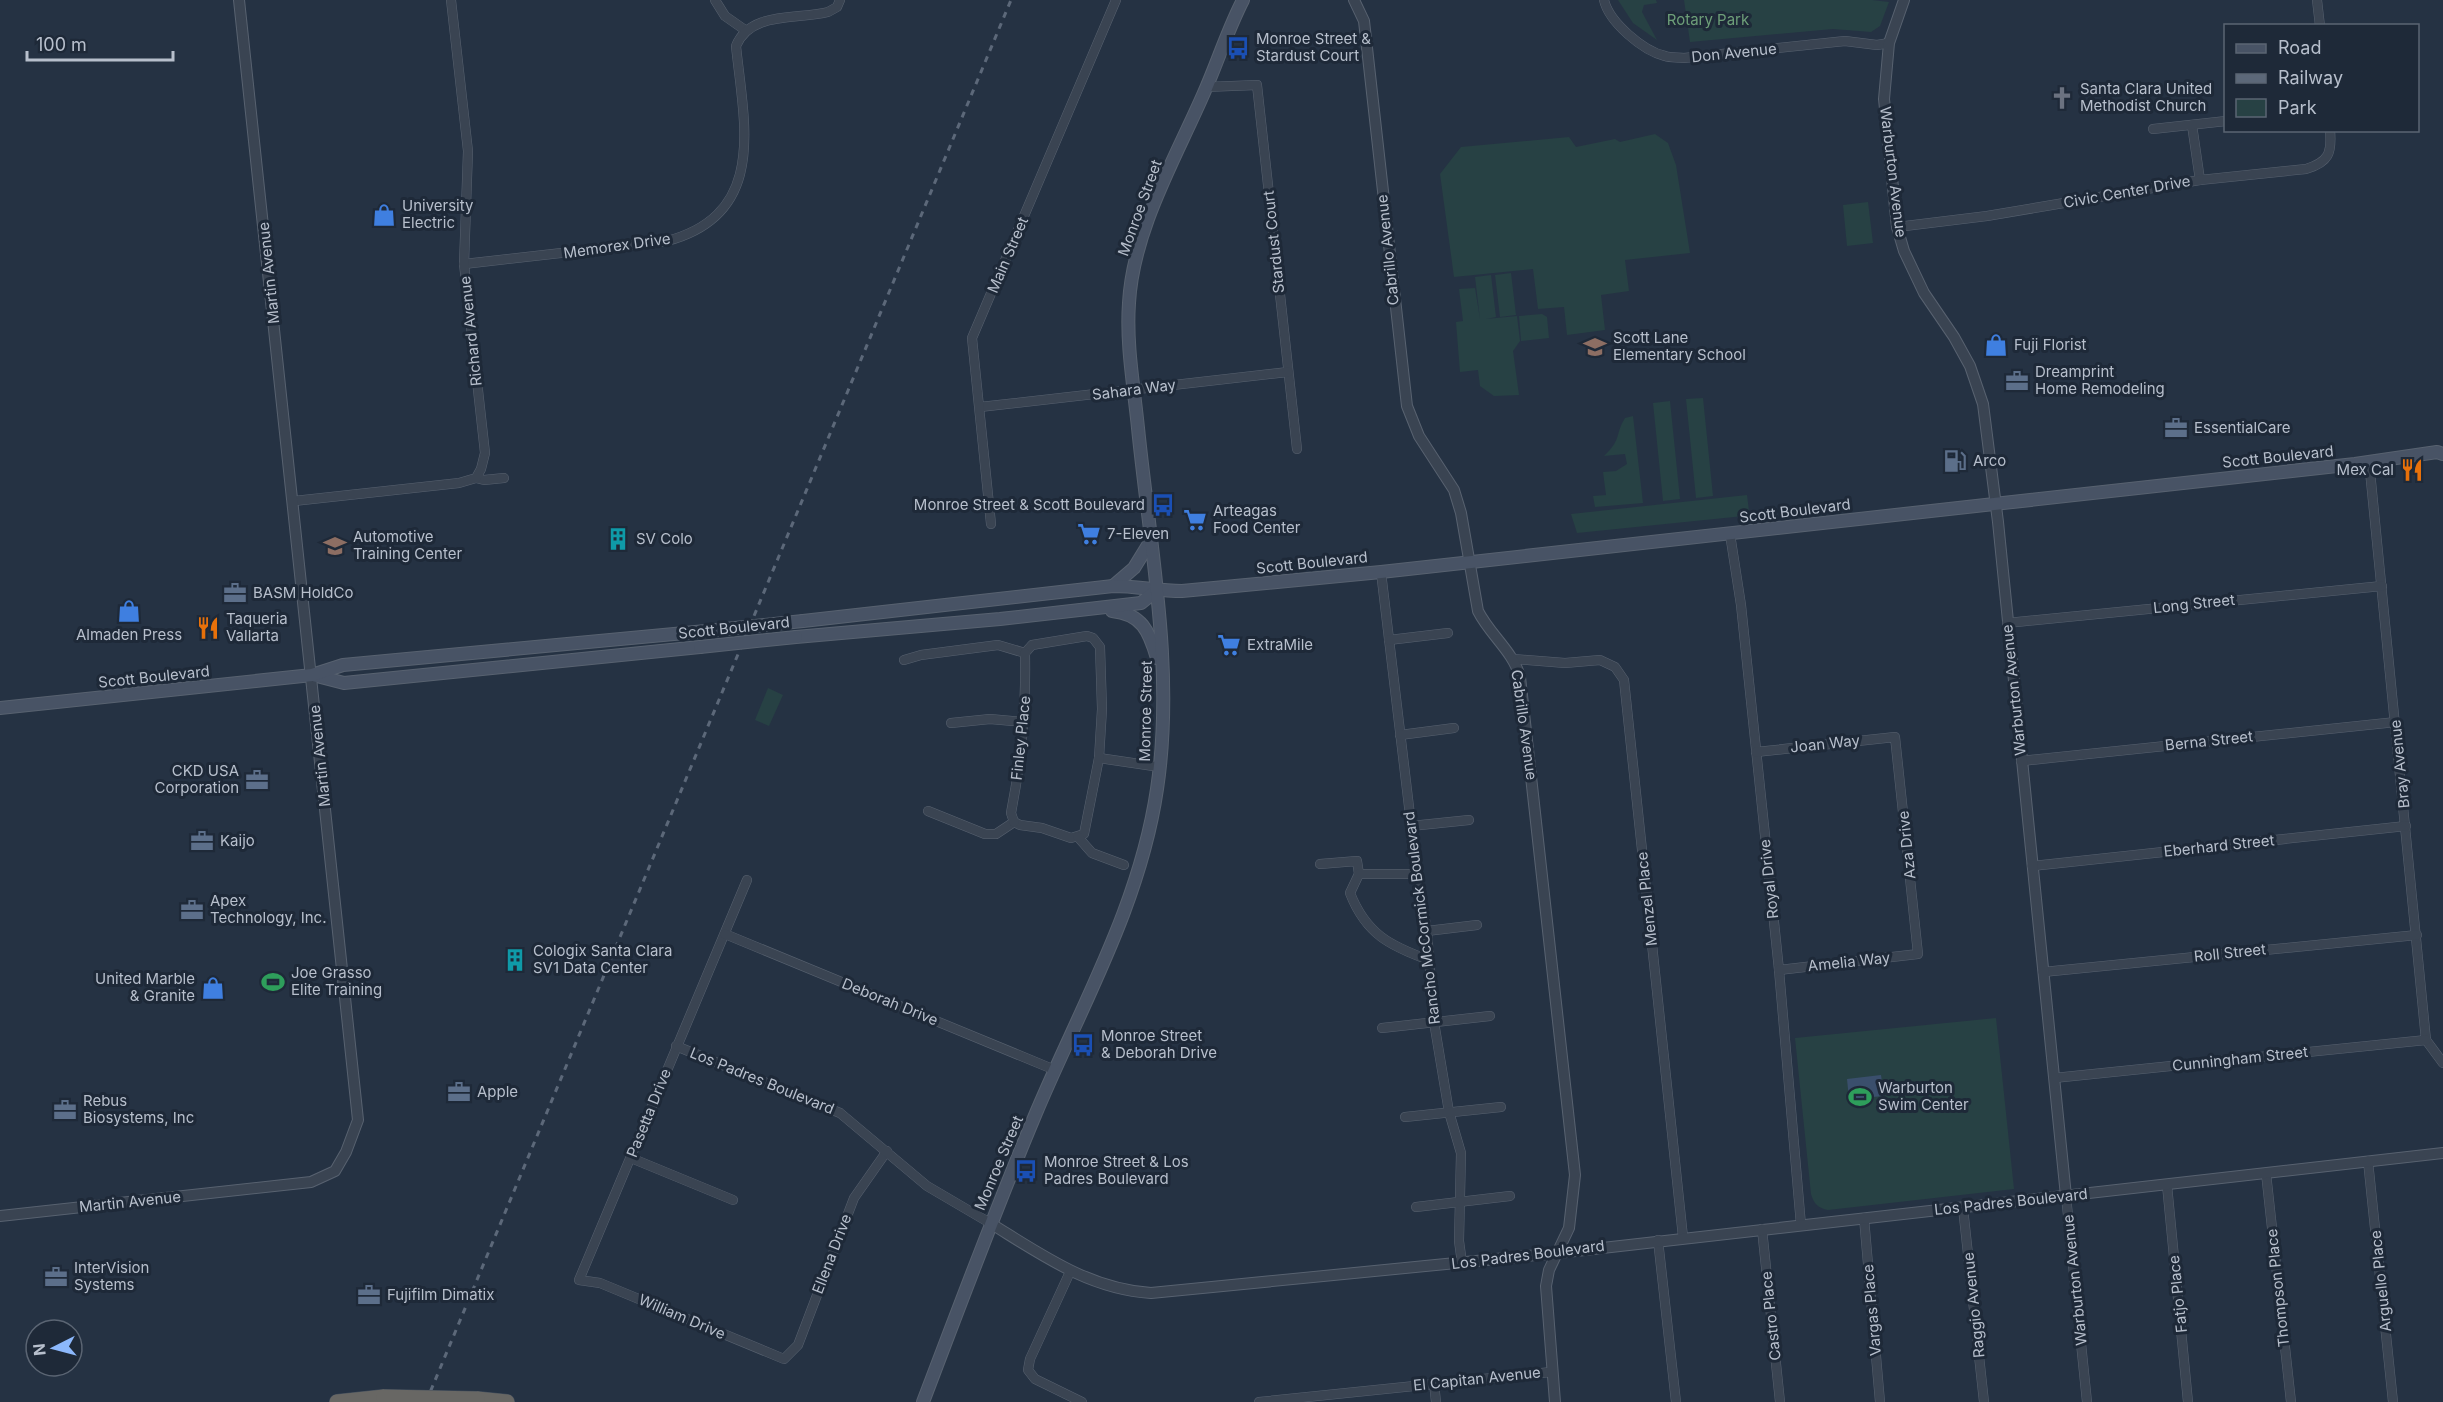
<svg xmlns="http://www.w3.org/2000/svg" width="2443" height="1402" font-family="Inter,sans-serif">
<rect width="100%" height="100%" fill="#253243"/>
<g fill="#274144">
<path d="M1618 0H1656L1657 3 1644 5 1642 12 1657 40 1633 23Z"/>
<path d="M1684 0H1872L1889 2 1880 26 1871 32 1833 29 1690 42Z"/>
<path d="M1655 134 1668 143 1676 165 1690 253 1625 260 1629 291 1601 295 1605 330 1567 335 1564 307 1538 309 1533 269 1454 277 1440 174 1461 147 1569 137 1576 147 1615 139 1620 142Z"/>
<path d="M1868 202 1873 243 1847 246 1843 205Z"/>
<path d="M1511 273 1516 315 1500 317 1495 275Z"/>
<path d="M1491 275 1496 317 1486 319 1517 316 1520 341 1513 351 1519 395 1494 396 1480 386 1478 370 1460 372 1456 322 1463 321 1459 289 1475 288 1480 319 1475 277Z"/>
<path d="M1542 314 1547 317 1549 338 1521 341 1519 316Z"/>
<path d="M1703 398 1713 496 1696 498 1686 399Z"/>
<path d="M1670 401 1680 499 1663 501 1653 403Z"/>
<path d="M1633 416 1643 503 1595 507 1593 496 1606 495 1603 472 1616 471 1627 464 1625 454 1604 456C1622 439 1615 434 1625 418Z"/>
<path d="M1747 495 1749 511 1744 516 1577 533 1571 514Z"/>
<path d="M768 688 783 695 769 726 755 720Z"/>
<path d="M1996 1018 2014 1189 1828 1210C1818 1208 1814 1204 1811 1194L1795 1038Z"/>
</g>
<path fill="#3a4f6c" d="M1881 1075 1884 1096 1849 1099 1847 1079Z"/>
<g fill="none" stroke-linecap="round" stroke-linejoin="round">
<g stroke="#586270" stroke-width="10">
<g id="minor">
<path d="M715 0 725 16 745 30"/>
<path d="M1604 0C1609 22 1643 51 1665 56 1671 58 1678 57 1684 58L1845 41 1877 45 1889 43"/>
<path d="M2317 0 2320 26"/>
<path d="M1206 87 1257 85 1297 449"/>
<path d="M2192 125 2200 180"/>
<path d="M2153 129 2226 121"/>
<path d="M1897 227 1987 216 2200 180 2306 169C2329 162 2332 153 2330 130"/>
<path d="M464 264 667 241C768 214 744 124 736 46 750 11 797 20 828 12L837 7 840 0"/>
<path d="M980 407 1288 372"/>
<path d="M2369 461 2426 1040 2443 1063"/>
<path d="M476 478 484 480 504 478"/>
<path d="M294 501 459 483 476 478 481 469 485 453 464 264 468 151 451 0"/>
<path d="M991 524 972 338 1116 0"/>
<path d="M1730 534 1741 605 1779 970 1801 1225"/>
<path d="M1381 572 1417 874 1427 931 1434 1022 1449 1112 1461 1153 1459 1241 1462 1263"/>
<path d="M2007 623 2382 586"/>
<path d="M1389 640 1448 633"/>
<path d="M1514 659 1565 663 1600 660 1615 667 1624 680 1683 1237"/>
<path d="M904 660 921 655 998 645 1025 653"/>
<path d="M951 723 990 719 1025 722"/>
<path d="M1400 735 1454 728"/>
<path d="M1756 752 1895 737 1918 954 1779 970"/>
<path d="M1099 758 1160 767"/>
<path d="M2021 761 2396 722"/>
<path d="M928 811 985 834H996L1014 822"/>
<path d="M1014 822 1020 825 1042 828 1071 838 1084 834 1099 758 1102 709 1100 647 1093 638 1087 636 1032 645 1025 653"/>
<path d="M1014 822 1011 813C1022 756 1026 710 1025 653"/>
<path d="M1411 826 1469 820"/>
<path d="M1078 837 1092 853 1124 865"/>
<path d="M1320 864 1357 861 1359 874"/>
<path d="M2032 866 2406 826"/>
<path d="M1417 874H1359L1350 893C1366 934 1390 946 1429 960"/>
<path d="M747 880 579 1280 600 1283 784 1359 798 1345 854 1198 887 1151"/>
<path d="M1427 931 1477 925"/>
<path d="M725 934 1055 1070"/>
<path d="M2043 972 2417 935"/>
<path d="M1382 1028 1490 1016"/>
<path d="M676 1046 840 1113 927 1186 990 1223"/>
<path d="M2054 1078 2426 1040"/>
<path d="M1405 1117 1501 1107"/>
<path d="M631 1158 733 1200"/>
<path d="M2368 1161 2393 1402"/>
<path d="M2266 1173 2291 1402"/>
<path d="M2167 1185 2188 1402"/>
<path d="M2066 1196 2087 1402"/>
<path d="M1416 1207 1510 1196"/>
<path d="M1963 1208 1984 1402"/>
<path d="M1864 1218 1880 1402"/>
<path d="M1762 1229 1780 1402"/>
<path d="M1658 1240 1676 1402"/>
<path d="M1070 1272 1030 1359 1028 1370 1035 1379 1082 1402"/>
<path d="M1434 1383 1436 1402"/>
<path d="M1259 1402 1551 1372"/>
</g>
</g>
<g stroke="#586270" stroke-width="12">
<g id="tertiary">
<path d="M1354 0 1364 21 1407 406 1419 436 1454 490 1461 513 1478 611C1490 635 1513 651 1520 677L1575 1175 1569 1228 1549 1270 1546 1286 1555 1402"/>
<path d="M1904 0 1889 43 1884 99 1897 227 1904 251 1924 293 1954 337 1970 366 1983 404 1998 522 2066 1196"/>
<path d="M0 1216 311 1182 335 1171 346 1152 358 1120 239 0"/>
<path d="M990 1223C1042 1255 1089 1289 1151 1293L1558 1253 2443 1153"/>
</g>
</g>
<g stroke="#586270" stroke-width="14">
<g id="secondary">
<path d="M1113 586 1134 568 1150 542"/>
<path d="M1112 611C1142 614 1149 631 1157 658"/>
<path d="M803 621 1113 586C1137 586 1158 591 1182 591L1381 572 2355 464 2437 452 2443 454"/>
<path d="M796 637 1000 619 1141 603 1156 591"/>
<path d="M313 675 344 683 700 647"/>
<path d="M0 708 312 675 343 665 706 631"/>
<path d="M923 1402C960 1305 996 1208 1036 1113 1081 1006 1140 905 1157 789 1175 670 1150 547 1138 428 1134 387 1126 345 1129 303 1133 231 1174 161 1203 95 1217 64 1227 31 1243 0"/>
</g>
</g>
<g stroke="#444f5d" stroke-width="16">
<g id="trunk">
<path d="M477 1399 507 1402"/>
<path d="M337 1402 384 1397"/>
</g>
</g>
<use href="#minor" stroke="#3a4452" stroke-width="9"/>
<use href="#tertiary" stroke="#3a4452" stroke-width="10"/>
<use href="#secondary" stroke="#485365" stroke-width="12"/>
<use href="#trunk" stroke="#686764" stroke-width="15"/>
<path stroke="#5c6879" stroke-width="3" stroke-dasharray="6 6" stroke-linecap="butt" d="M426 1402 1011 0"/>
<g stroke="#586270" stroke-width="14" stroke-linecap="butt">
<g id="secondary-bridge">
<path d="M706 631 803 621"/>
<path d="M700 647 796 637"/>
</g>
</g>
<g stroke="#444f5d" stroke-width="16" stroke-linecap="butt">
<path id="trunk-bridge" d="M384 1397 477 1399"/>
</g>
<use href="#secondary-bridge" stroke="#485365" stroke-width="12"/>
<use href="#trunk-bridge" stroke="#686764" stroke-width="15"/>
</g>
<defs>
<g id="bus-bare" transform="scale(1.8)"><path d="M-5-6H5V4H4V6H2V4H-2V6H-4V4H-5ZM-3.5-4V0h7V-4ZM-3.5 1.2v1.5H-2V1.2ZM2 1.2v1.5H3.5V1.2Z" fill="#1a4fb4" stroke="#1e2938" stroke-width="2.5" paint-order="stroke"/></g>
<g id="church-bare" transform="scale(1.8)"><path d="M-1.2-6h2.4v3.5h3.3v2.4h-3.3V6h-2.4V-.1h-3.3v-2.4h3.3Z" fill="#6b7280" stroke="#1e2938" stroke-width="2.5" paint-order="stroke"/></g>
<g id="shop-bare" transform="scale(1.8)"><path d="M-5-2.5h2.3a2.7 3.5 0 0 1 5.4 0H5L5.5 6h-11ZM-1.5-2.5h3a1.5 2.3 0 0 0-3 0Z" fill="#3f7fe0" stroke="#1e2938" stroke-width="2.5" paint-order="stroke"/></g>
<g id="school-bare" transform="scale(1.8)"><path d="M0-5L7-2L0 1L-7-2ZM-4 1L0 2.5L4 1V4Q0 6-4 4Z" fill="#8d6e63" stroke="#1e2938" stroke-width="2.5" paint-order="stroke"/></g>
<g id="office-bare" transform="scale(1.8)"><path d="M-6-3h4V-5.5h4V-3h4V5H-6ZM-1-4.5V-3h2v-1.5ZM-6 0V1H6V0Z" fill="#5c6f8a" stroke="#1e2938" stroke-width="2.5" paint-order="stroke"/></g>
<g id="fuel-bare" transform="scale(1.8)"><path d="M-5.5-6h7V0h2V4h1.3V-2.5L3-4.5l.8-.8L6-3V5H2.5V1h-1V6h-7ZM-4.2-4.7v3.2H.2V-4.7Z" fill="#5c6f8a" stroke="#1e2938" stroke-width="2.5" paint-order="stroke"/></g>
<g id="restaurant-bare" transform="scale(1.8)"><path d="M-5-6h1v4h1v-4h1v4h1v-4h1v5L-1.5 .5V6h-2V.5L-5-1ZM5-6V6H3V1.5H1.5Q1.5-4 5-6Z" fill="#e8710a" stroke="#1e2938" stroke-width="2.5" paint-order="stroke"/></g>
<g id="supermarket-bare" transform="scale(1.8)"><path d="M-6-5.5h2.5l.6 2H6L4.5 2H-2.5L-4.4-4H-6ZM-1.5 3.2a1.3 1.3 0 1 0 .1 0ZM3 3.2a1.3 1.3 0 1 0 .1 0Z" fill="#3f7fe0" stroke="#1e2938" stroke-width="2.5" paint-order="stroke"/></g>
<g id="building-bare" transform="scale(1.8)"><path d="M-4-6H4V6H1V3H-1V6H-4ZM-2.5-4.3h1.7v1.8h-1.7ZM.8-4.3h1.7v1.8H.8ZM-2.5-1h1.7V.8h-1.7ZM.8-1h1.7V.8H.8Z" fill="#0f9aa8" stroke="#1e2938" stroke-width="2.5" paint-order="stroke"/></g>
<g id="stadium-bare" transform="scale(1.8)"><path d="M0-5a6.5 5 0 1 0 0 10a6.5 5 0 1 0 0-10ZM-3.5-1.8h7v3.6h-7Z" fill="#2e9e5b" stroke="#1e2938" stroke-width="2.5" paint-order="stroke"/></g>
</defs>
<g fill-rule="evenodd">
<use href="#bus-bare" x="1238" y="48"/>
<use href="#church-bare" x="2062" y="98"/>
<use href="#shop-bare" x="384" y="215"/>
<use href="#shop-bare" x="1996" y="345"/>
<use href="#school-bare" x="1595" y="347"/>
<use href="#office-bare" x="2017" y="381"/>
<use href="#office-bare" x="2176" y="428"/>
<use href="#fuel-bare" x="1955" y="461"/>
<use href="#restaurant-bare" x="2412" y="470"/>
<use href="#bus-bare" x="1163" y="505"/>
<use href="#supermarket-bare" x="1195" y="520"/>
<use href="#supermarket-bare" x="1089" y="534"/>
<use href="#building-bare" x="618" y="539"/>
<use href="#school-bare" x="335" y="546"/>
<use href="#office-bare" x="235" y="593"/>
<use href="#shop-bare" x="129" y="611"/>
<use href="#restaurant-bare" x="208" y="628"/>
<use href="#supermarket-bare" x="1229" y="645"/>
<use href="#office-bare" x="257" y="780"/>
<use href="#office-bare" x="202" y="841"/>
<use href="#office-bare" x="192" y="910"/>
<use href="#building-bare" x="515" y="960"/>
<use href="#stadium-bare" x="273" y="982"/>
<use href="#shop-bare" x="213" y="988"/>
<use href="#bus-bare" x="1083" y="1045"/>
<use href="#office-bare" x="459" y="1092"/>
<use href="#stadium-bare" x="1860" y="1097"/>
<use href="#office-bare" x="65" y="1110"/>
<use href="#bus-bare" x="1026" y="1171"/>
<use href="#office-bare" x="56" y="1277"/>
<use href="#office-bare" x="369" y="1295"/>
</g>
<g text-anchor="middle" stroke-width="6" stroke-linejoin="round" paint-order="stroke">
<g font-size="15" fill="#6d9e78" stroke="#1e2938">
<text x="1708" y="25">Rotary Park</text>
</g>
<g font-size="15" fill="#b7bfcc" stroke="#1e2938" text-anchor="start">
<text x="1256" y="44">Monroe Street &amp;<tspan x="1256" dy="17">Stardust Court</tspan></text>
<text x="2080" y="94">Santa Clara United<tspan x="2080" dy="17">Methodist Church</tspan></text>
<text x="402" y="211">University<tspan x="402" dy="17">Electric</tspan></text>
<text x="1613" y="343">Scott Lane<tspan x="1613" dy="17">Elementary School</tspan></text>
<text x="2014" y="350">Fuji Florist</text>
<text x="2035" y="377">Dreamprint<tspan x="2035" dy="17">Home Remodeling</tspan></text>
<text x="2194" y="433">EssentialCare</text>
<text x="1973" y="466">Arco</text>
<text x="2394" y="475" text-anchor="end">Mex Cal</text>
<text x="1145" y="510" text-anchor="end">Monroe Street &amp; Scott Boulevard</text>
<text x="1213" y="516">Arteagas<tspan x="1213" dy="17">Food Center</tspan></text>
<text x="1107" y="539">7-Eleven</text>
<text x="353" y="542">Automotive<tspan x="353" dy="17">Training Center</tspan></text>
<text x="636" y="544">SV Colo</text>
<text x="253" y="598">BASM HoldCo</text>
<text x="226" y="624">Taqueria<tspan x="226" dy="17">Vallarta</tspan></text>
<text x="129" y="640" text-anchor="middle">Almaden Press</text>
<text x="1247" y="650">ExtraMile</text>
<text x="239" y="776" text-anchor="end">CKD USA<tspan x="239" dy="17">Corporation</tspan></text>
<text x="220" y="846">Kaijo</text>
<text x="210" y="906">Apex<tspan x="210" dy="17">Technology, Inc.</tspan></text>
<text x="533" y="956">Cologix Santa Clara<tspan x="533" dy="17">SV1 Data Center</tspan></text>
<text x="291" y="978">Joe Grasso<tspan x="291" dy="17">Elite Training</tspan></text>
<text x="195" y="984" text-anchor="end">United Marble<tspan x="195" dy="17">&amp; Granite</tspan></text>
<text x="1101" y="1041">Monroe Street<tspan x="1101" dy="17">&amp; Deborah Drive</tspan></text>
<text x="1878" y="1093">Warburton<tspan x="1878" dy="17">Swim Center</tspan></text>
<text x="477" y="1097">Apple</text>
<text x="83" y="1106">Rebus<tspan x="83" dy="17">Biosystems, Inc</tspan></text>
<text x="1044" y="1167">Monroe Street &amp; Los<tspan x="1044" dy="17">Padres Boulevard</tspan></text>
<text x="74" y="1273">InterVision<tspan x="74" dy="17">Systems</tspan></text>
<text x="387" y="1300">Fujifilm Dimatix</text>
</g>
<g font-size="15" fill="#b7bfcc" stroke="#1e2938">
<text transform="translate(1734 53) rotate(-6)" y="5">Don Avenue</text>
<text transform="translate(1893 172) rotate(83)" y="5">Warburton Avenue</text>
<text transform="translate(2127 192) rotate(-10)" y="5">Civic Center Drive</text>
<text transform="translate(1140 208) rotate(-70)" y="5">Monroe Street</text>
<text transform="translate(1274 242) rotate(-96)" y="5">Stardust Court</text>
<text transform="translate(617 246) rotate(-8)" y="5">Memorex Drive</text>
<text transform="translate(1388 250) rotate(-96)" y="5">Cabrillo Avenue</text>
<text transform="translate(1008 255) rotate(-67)" y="5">Main Street</text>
<text transform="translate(269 273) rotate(-96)" y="5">Martin Avenue</text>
<text transform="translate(471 331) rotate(-96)" y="5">Richard Avenue</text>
<text transform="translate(1134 390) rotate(-7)" y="5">Sahara Way</text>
<text transform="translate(2278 457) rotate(-6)" y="5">Scott Boulevard</text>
<text transform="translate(1795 511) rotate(-7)" y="5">Scott Boulevard</text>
<text transform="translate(1312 563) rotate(-6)" y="5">Scott Boulevard</text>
<text transform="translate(2194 604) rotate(-6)" y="5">Long Street</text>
<text transform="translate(734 628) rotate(-6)" y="5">Scott Boulevard</text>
<text transform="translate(154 677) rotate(-6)" y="5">Scott Boulevard</text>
<text transform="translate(2014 690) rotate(-96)" y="5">Warburton Avenue</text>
<text transform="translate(1146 711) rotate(-89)" y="5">Monroe Street</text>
<text transform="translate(1524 725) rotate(82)" y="5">Cabrillo Avenue</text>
<text transform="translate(1021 738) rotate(-84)" y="5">Finley Place</text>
<text transform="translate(2209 741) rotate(-6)" y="5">Berna Street</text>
<text transform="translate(1825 744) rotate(-6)" y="5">Joan Way</text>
<text transform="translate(320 756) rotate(-96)" y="5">Martin Avenue</text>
<text transform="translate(2400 764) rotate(-96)" y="5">Bray Avenue</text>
<text transform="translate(1907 845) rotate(-96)" y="5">Aza Drive</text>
<text transform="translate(2219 846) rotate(-6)" y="5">Eberhard Street</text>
<text transform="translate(1769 879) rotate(-96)" y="5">Royal Drive</text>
<text transform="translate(1647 899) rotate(-96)" y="5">Menzel Place</text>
<text transform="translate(1422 918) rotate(-97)" y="5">Rancho McCormick Boulevard</text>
<text transform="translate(2230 953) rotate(-6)" y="5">Roll Street</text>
<text transform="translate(1849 962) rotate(-6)" y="5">Amelia Way</text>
<text transform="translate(890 1002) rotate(22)" y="5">Deborah Drive</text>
<text transform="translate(2240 1059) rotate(-6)" y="5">Cunningham Street</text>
<text transform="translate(762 1081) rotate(22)" y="5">Los Padres Boulevard</text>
<text transform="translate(649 1113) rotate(-68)" y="5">Pasetta Drive</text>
<text transform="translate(999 1163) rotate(-67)" y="5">Monroe Street</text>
<text transform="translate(130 1202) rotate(-6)" y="5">Martin Avenue</text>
<text transform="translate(2011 1202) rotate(-6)" y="5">Los Padres Boulevard</text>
<text transform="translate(832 1254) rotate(-69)" y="5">Ellena Drive</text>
<text transform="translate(1528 1255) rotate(-7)" y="5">Los Padres Boulevard</text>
<text transform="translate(2075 1280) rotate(-96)" y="5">Warburton Avenue</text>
<text transform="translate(2381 1281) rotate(-96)" y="5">Arguello Place</text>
<text transform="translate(2278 1288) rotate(-96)" y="5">Thompson Place</text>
<text transform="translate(2178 1294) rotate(-96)" y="5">Fatjo Place</text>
<text transform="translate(1974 1305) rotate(-96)" y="5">Raggio Avenue</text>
<text transform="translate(1872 1310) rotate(-95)" y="5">Vargas Place</text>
<text transform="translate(1771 1316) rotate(-96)" y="5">Castro Place</text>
<text transform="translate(682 1317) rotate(23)" y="5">William Drive</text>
<text transform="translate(1477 1379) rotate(-6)" y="5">El Capitan Avenue</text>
</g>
</g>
<rect x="2224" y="24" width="195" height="108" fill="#1e2938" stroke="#5b6573" stroke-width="1.5"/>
<rect x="2236" y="44" width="30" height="9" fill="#485365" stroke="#5b6573" stroke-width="1.5"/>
<text x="2278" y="54" font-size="18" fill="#b7bfcc">Road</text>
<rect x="2236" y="74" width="30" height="9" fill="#5c6879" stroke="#5b6573" stroke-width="1.5"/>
<text x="2278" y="84" font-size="18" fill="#b7bfcc">Railway</text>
<rect x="2236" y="99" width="30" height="18" fill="#274144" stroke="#5b6573" stroke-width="1.5"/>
<text x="2278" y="114" font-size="18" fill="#b7bfcc">Park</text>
<g transform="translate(54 1348) rotate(264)"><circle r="28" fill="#1e2938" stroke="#5b6573" stroke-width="1.5"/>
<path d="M0-4.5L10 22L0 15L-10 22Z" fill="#8cb8fc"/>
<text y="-9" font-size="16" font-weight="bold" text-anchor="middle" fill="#b7bfcc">N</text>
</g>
<path d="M27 51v9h146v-9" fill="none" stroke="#b7bfcc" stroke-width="3"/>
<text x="36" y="51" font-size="18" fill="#b7bfcc" stroke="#1e2938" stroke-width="4.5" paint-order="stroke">100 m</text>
</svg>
